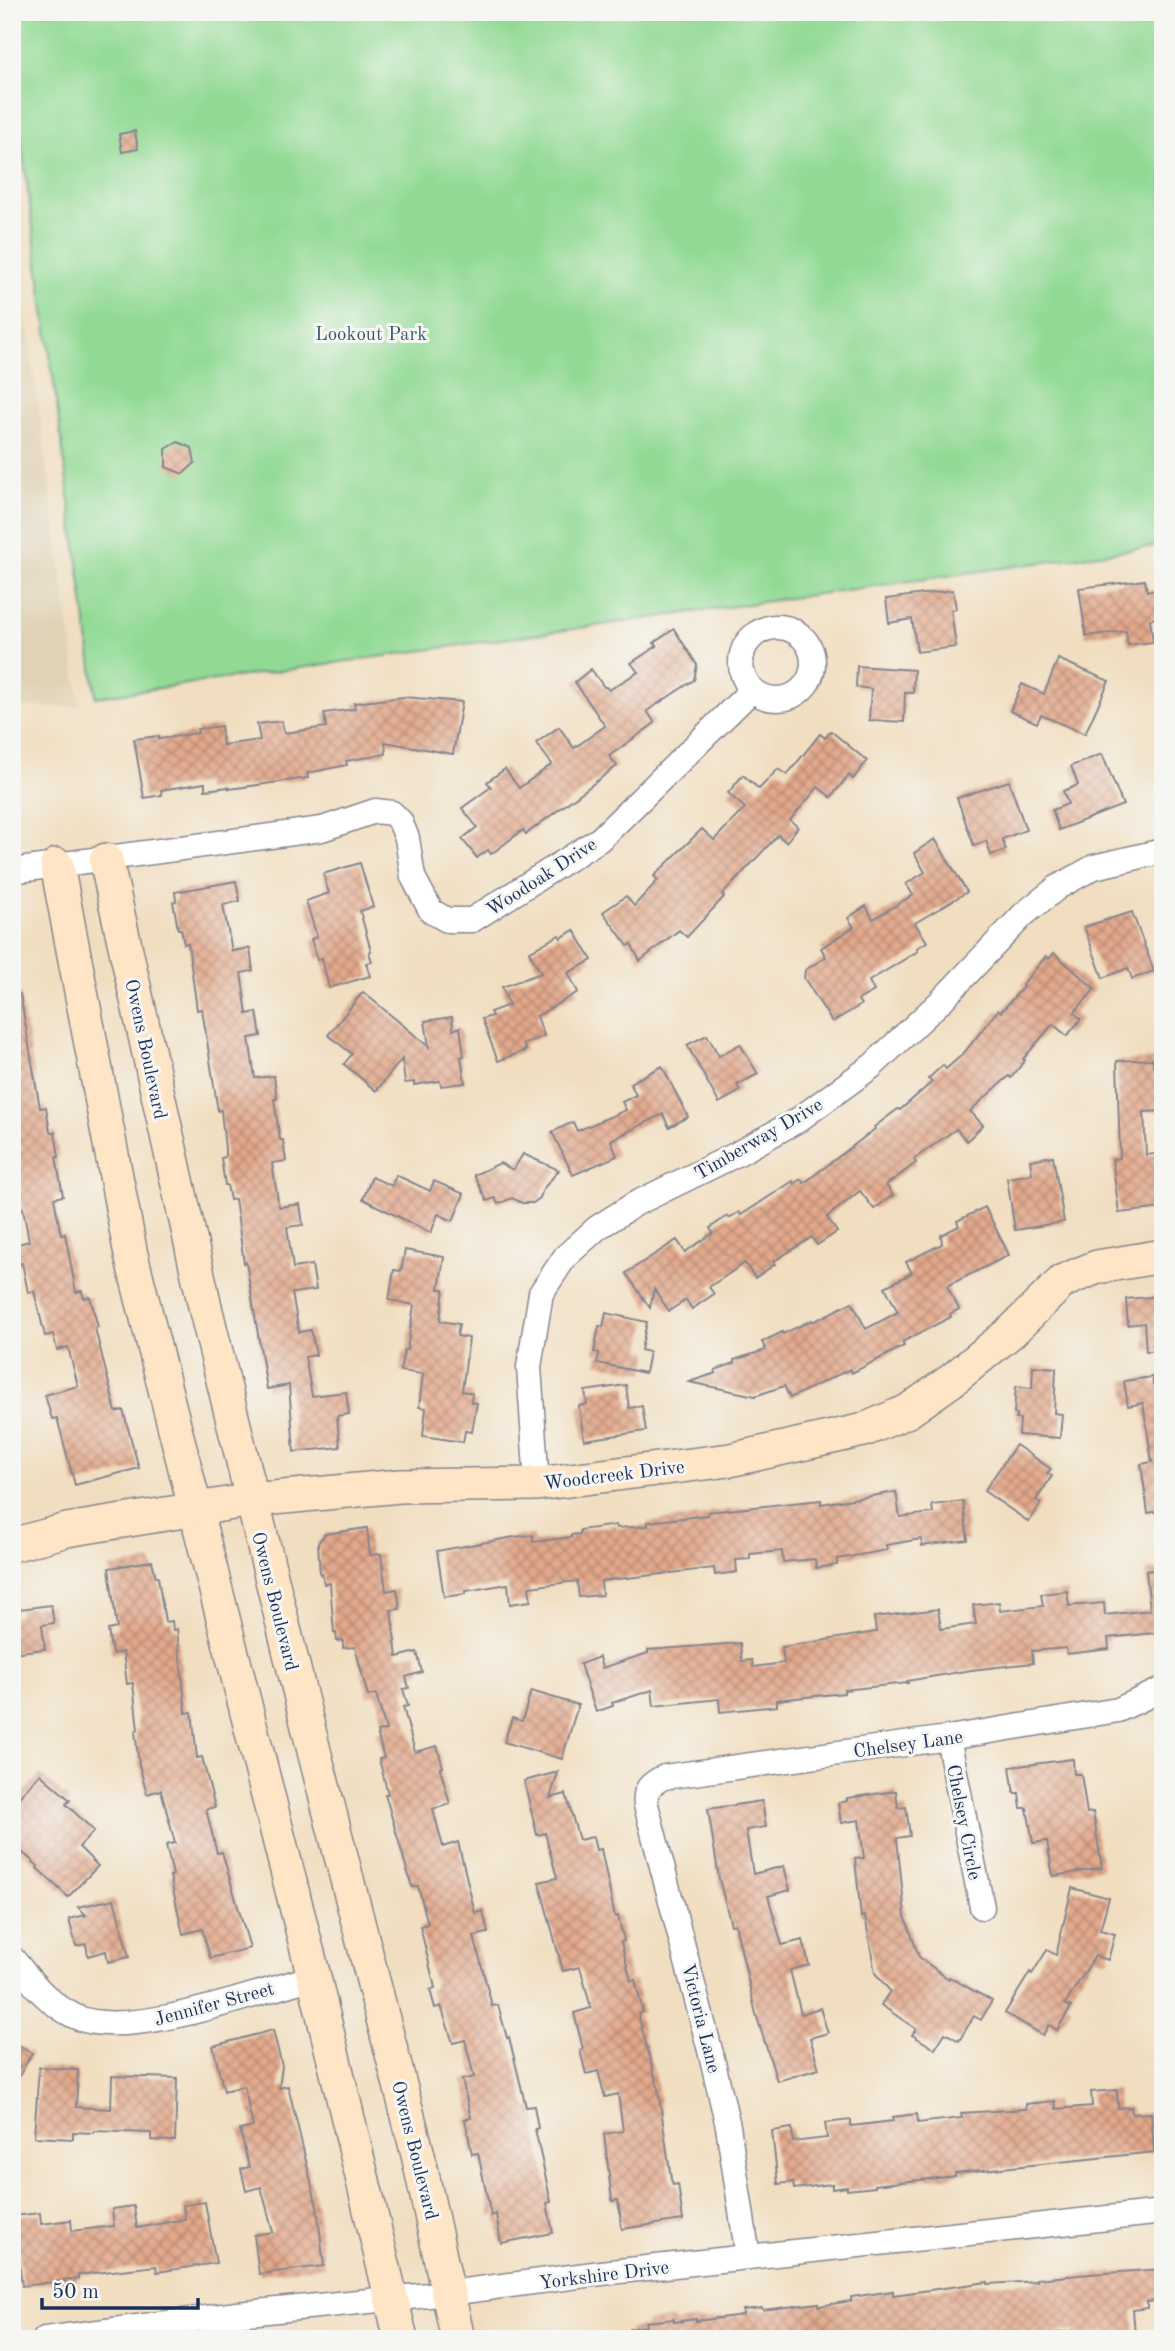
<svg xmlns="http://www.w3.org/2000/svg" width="1175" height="2351" font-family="'Old Standard TT',serif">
<defs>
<pattern id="building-cross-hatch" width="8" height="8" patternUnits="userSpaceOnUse" patternTransform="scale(1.75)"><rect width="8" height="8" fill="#e3a98b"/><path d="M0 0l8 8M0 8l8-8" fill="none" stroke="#b78a75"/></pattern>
</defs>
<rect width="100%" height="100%" fill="#f6f6f2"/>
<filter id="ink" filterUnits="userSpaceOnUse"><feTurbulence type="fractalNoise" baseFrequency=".0143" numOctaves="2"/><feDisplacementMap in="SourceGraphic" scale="14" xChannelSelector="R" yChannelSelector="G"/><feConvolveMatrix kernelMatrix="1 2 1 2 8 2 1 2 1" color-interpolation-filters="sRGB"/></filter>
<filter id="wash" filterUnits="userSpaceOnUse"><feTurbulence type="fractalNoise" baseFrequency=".00686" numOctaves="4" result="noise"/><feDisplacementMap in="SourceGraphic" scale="28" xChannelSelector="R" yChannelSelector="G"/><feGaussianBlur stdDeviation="1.57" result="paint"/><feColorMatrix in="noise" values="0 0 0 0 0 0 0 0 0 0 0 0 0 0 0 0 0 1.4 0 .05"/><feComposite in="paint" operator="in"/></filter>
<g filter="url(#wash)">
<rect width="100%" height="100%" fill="#f1dec0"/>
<path fill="#e0d2b6" d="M12 214 80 706 12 708Z"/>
<path fill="#92da94" stroke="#568479" stroke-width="2" d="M12 12H1163V545L96 697 12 72Z"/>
<g id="blocks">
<g fill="url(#building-cross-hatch)">
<path d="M135 131 138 149 122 152 119 134Z"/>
<path d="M178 442 192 448 195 463 183 474 166 467V449Z"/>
<path d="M1145 580 1147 591 1161 588 1163 601V617L1150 619 1153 642 1128 645 1126 631 1086 636 1079 588Z"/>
<path d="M953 590 956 609 951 610 956 647 917 652 912 619 889 623 886 599Z"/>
<path d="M674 629 697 665 694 680 647 711 655 723 609 756 617 766 526 834 523 830 491 854 488 850 477 858 462 839 477 827 462 808 491 787 487 782 505 769 519 788 552 764 536 743 559 727 574 748 605 726 575 682 591 669 604 687H606L609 690 638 672 631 663 657 646 654 643Z"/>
<path d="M1058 659 1109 681 1085 734 1041 715 1037 723 1010 711 1022 684 1044 694Z"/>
<path d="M857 666 914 670 913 693H905L904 722 869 720 871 689 856 687Z"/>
<path d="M404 697 462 702 453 754 385 742 386 754 346 761 347 765 307 773 308 778 229 789V787L205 790V783L161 790 162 795 144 798 134 739 159 736V739L198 733 197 729 221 726 223 745 260 740 257 724 282 721 284 733 326 727 324 713 355 709 354 703Z"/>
<path d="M831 731 867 761 853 779 849 775 831 797 818 787 790 820 798 827 786 842 778 835 722 895 724 897 687 937 679 930 640 961 631 944 628 946 603 912 626 896 634 906 658 880 654 876 702 829 714 840 745 808 728 793 743 775 759 789 778 769 787 775 820 734 825 738Z"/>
<path d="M1102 754 1123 805 1059 830 1052 810 1068 804 1063 791 1078 785 1071 766Z"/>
<path d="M1009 781 1026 830 1002 839 1006 850 991 855 986 841 974 846 957 798Z"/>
<path d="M935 839 967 892 915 923 927 942 917 948 918 951 869 981 874 991 858 1000 861 1005 832 1022 804 978 805 970 826 957 821 948 854 927 848 918 866 906 873 919 913 895 906 884 925 872 914 853Z"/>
<path d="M360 863 373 907 360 911 371 951 369 952 372 962 366 963 370 976 329 988 322 958 317 960 311 939 317 937 306 901 329 893 323 874Z"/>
<path d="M236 881 240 901 223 905 232 951 250 948 253 971 241 973 247 1014 257 1012 261 1036 249 1038 255 1078 274 1076 277 1099H274L280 1140H283L286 1161 272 1163 279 1207 300 1204 303 1225 287 1227 293 1268 312 1265 316 1290 292 1293 299 1332 311 1330 316 1355 305 1357 312 1396 346 1392 349 1414 337 1416 340 1447 294 1452 289 1385 267 1389 246 1262 244 1263 235 1199 230 1200 227 1185H225L221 1158 225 1157V1149L221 1110 218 1111 202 1009 197 1010 188 943 184 944 181 929H178L173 902 176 901 175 892Z"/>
<path d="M1132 912 1154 971 1132 979 1128 968 1103 978 1084 927Z"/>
<path d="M574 930 592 960 568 973 578 992 537 1016 544 1036 523 1044 526 1050 498 1061 482 1019 492 1016 490 1012 509 1005 502 987 541 973 529 952 559 935 561 938Z"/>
<path d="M1054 953 1095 989 1074 1013 1081 1019 1067 1036 1053 1024 1023 1059 1025 1060 1011 1078 1009 1076 970 1111 983 1125 967 1141 956 1129 914 1159 916 1163 886 1185 893 1195 874 1209 860 1191 827 1217 837 1232 817 1245 812 1237 773 1262 775 1264 755 1278 745 1263 709 1287 714 1294 692 1309 686 1300 669 1311 654 1289 650 1308 626 1273 677 1240 685 1252 713 1233 710 1228 727 1216 729 1218 739 1212 741 1215 793 1181 794 1184 801 1179 804 1183 875 1129 874 1127 898 1109 900 1110 932 1082 928 1079 943 1065 946 1069 963 1054 998 1010 1001 1012 1023 987 1022 985 1046 956 1049 959Z"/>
<path d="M363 992 429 1047 425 1021 452 1017 453 1030 460 1027 464 1056 461 1057 465 1083 441 1086 440 1081 414 1085V1082L405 1083 402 1059 376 1091 344 1064 352 1054 328 1035Z"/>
<path d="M20 994 40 1108 46 1107 50 1132H55L59 1157H56L63 1196 54 1198 61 1235 65 1234 76 1292 82 1291 84 1298 90 1297 98 1327 95 1328 116 1412 123 1410 139 1468 75 1485 57 1418 52 1419 45 1395 78 1386 68 1347 57 1350 53 1334 45 1336 34 1291 28 1292 22 1263 16 1265 12 1246 29 1241 23 1208 19 1209 17 1200 12 1201V995Z"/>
<path d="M707 1035 719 1056 740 1044 758 1074 737 1085 740 1091 719 1103 687 1045Z"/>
<path d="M1153 1059V1066H1159V1075H1163V1111L1144 1112 1146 1155 1163 1153V1208L1119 1213 1112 1159 1120 1158 1117 1061Z"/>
<path d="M662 1066 688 1117 669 1127 663 1114 611 1140 617 1156 573 1175 552 1132 573 1122 577 1131 626 1110 622 1102 636 1095 630 1083Z"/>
<path d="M523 1154 559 1170 543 1189 540 1198 533 1203H522L512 1198 498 1204 495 1198 487 1201 474 1175 500 1163 513 1170Z"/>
<path d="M1053 1156 1064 1222 1015 1230 1007 1178 1032 1174 1030 1160Z"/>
<path d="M396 1175 430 1191 434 1181 464 1194 453 1221 438 1214 431 1233 363 1199 372 1177 392 1186Z"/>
<path d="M985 1207 1009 1255 947 1286 959 1309 950 1314 951 1317 902 1342 904 1346 852 1373 850 1369 790 1398 784 1386 755 1396 689 1382 716 1373 715 1370 735 1363 734 1360 766 1350 762 1342 782 1332 783 1334 812 1320 813 1322 852 1302 866 1329 898 1312 885 1287 912 1273 906 1262 942 1244 941 1235 959 1226 957 1221Z"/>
<path d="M405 1250 444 1257 439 1289H444L440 1321 459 1324 457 1336 469 1338 462 1391 472 1393 471 1402 477 1403 472 1432 465 1431 463 1442 423 1436 426 1408 419 1407 423 1374 400 1371 404 1350H407L414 1305 389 1300 394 1270 401 1271Z"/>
<path d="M1163 1296V1350L1146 1351 1144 1323 1128 1325 1126 1299Z"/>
<path d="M606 1313 647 1322 641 1350 649 1352 645 1373 597 1363 599 1353 594 1352 599 1326 603 1327Z"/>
<path d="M1033 1366 1056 1368 1054 1413 1062 1414 1060 1438 1019 1435 1020 1419H1016L1017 1414H1014L1016 1386 1032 1388Z"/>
<path d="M1152 1377 1153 1384 1163 1382V1510L1148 1513 1141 1464 1152 1462 1143 1403 1128 1406 1124 1381Z"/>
<path d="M626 1385 629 1408 642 1406 646 1431 584 1440 579 1406 587 1404 585 1391Z"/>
<path d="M1016 1445 1051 1469 1047 1473 1052 1476 1036 1500 1041 1503 1029 1522 984 1491Z"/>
<path d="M896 1492 900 1517 933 1513 932 1505 963 1501 968 1540 922 1546 921 1539 886 1545 887 1550 837 1559V1565L816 1568 815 1559 783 1562 782 1551 750 1554V1559L736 1560 737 1572 715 1575 714 1568 601 1581 602 1595 579 1597 577 1581 529 1587 531 1601 510 1604 508 1584 466 1591V1594L444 1597 437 1551 514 1537 533 1535V1542L571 1537V1535L580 1534V1530L616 1525 617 1528 648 1526V1522L708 1515V1512L821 1500V1504Z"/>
<path d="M367 1528 370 1555 381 1554 386 1591 397 1589 400 1609 391 1610 397 1657 417 1652 422 1672 406 1677 409 1688 403 1689 408 1706 403 1707 415 1752 437 1746 443 1767 440 1768 450 1804 433 1809 443 1847 458 1842 475 1913 483 1911 488 1933 474 1936 492 2006 498 2005 507 2038 509 2037 526 2107 534 2106 538 2128 535 2129 551 2202 547 2203 553 2233 501 2243 496 2214 491 2216 478 2153 472 2154 465 2119 471 2118 462 2080 474 2077 465 2040 453 2043 441 2006 435 2008 430 1990 435 1988 420 1926 428 1924 418 1886 412 1887 385 1794H388L379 1759 384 1758 377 1732 386 1730 376 1694 368 1696 355 1647 343 1648V1640L337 1641 336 1633H334L330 1583 324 1584 322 1573 320 1574 318 1543 325 1534Z"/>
<path d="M152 1561 156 1577H158L165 1622 172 1621 173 1630 177 1629 186 1713 192 1712 197 1758 202 1757 215 1807 206 1809 217 1853 222 1852 250 1948 210 1958 202 1929 183 1934 170 1876 173 1875 166 1845 175 1843 161 1790 147 1794 139 1765 135 1731 138 1730 133 1683 127 1684 123 1652 112 1654 108 1630 117 1628 109 1568Z"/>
<path d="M1163 1569V1632L1108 1638 1109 1649 1067 1654 1066 1648 1032 1651 1033 1663 971 1670 907 1681 908 1683 844 1690V1693L777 1700V1706L720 1712 719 1699 654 1706 652 1690 612 1703 613 1706 596 1712 580 1664 599 1657 602 1668 648 1653V1650L740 1643 742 1661 752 1660 753 1667 784 1663 782 1647 876 1632 874 1617 938 1609 941 1629 976 1624 973 1605 999 1602 1000 1611 1043 1606 1041 1594 1067 1591 1069 1606 1104 1603 1105 1615 1150 1610 1146 1571Z"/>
<path d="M51 1605 54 1623 42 1625 45 1649 12 1653V1617L20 1615 19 1609Z"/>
<path d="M531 1691 578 1705 562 1759 504 1742 512 1718 522 1721Z"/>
<path d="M1073 1759 1074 1774H1081L1087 1813 1093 1812 1102 1868 1053 1876 1047 1841 1033 1843 1027 1808H1021L1019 1793H1014L1010 1767Z"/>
<path d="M558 1772 550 1798 566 1794 579 1840 593 1837 596 1850 601 1849 615 1917 618 1916 624 1941 621 1942 631 1981 635 1980 643 2012 638 2014 658 2088 671 2179 673 2185 678 2184 683 2220 622 2229 618 2200 612 2201 604 2134 623 2131 618 2094 605 2097 598 2071 586 2074 580 2050 583 2049 574 2013 591 2008 580 1967 563 1971 539 1882 557 1878 545 1833 537 1835 524 1781Z"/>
<path d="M40 1774 70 1800 66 1804 94 1831 79 1847 98 1866 68 1897 37 1868 38 1866 12 1843V1805Z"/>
<path d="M896 1791 898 1808 906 1807 910 1836 897 1838 905 1916 919 1957 948 1979 949 1977 992 2001 981 2020 974 2016 959 2041 945 2033 935 2049 912 2035 916 2029 881 2005 890 1991 875 1973 865 1916 861 1917 855 1859 864 1858 859 1820 841 1823 838 1803 847 1801V1798Z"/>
<path d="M762 1801 766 1827 746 1830 753 1874 784 1866 790 1890 768 1896 782 1945 803 1940 809 1965 790 1970 801 2014 820 2008 828 2033 810 2038 819 2069 777 2081 756 2014 735 1924 731 1925 719 1879 708 1809Z"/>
<path d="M1072 1888 1109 1898 1100 1930 1115 1934 1108 1960 1095 1956 1065 2004 1071 2007 1057 2030 1049 2025 1043 2035 1005 2013 1030 1972 1032 1974 1047 1950 1056 1955Z"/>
<path d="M114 1899 129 1957 108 1962 106 1951 88 1956 86 1944 76 1946 69 1919 86 1915 78 1907Z"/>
<path d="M273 2030 282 2066 279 2088 288 2086 317 2207 324 2266 259 2274 254 2235 273 2232 261 2187 246 2191 241 2169 249 2167 240 2130 253 2127 244 2086 224 2091 213 2046Z"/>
<path d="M12 2042 32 2053 12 2089Z"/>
<path d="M39 2067 78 2070 76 2107 111 2109 112 2076 177 2078 175 2141 151 2140V2133L94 2131V2133L73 2132V2139L34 2137Z"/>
<path d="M1117 2090 1118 2108 1131 2107 1132 2114 1151 2113 1154 2152 955 2173V2176L875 2185V2187L847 2190V2187L832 2189V2184L794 2189 793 2182 778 2184 772 2131 792 2128 793 2142 827 2138 825 2123 851 2120V2126L893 2121V2117L917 2114 918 2123 962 2118 961 2113 1026 2109V2104L1055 2101 1056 2109 1092 2106 1091 2092Z"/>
<path d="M205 2202 216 2263 157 2272 156 2266 78 2275V2279L22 2286 14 2216 40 2213 41 2224 71 2220 72 2231 114 2226 112 2209 134 2206 137 2228 185 2219 183 2205Z"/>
<path d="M1163 2269V2300L1147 2302V2308L1133 2310 1135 2334 1108 2337 1107 2332 1074 2337V2331L1033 2336V2339H1008L1007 2332 959 2339H937L936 2336 919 2339H629V2329L646 2326V2322L674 2319V2322L696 2319V2321L743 2315V2310L762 2308 763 2310 819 2303V2306L851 2301V2297L893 2291V2295L988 2282V2284L1037 2281 1036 2279 1090 2274Z"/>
</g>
</g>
</g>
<g filter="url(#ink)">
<use href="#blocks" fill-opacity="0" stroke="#86868f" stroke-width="2"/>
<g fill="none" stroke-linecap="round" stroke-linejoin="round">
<g stroke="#86868f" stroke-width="27">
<g id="street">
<circle cx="777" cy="663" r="36"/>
<path d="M12 871 322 829 375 811 392 813 400 821 407 838 413 877 431 911 447 920H472L600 839 752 690"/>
<path d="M537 1484 529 1367 541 1293 565 1257 597 1228 635 1204 737 1154 798 1120 872 1066 940 1002 1024 914 1058 887 1094 867 1163 851"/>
<path d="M948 1738 982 1907"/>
<path d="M12 1958C31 1981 47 2003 74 2016 125 2042 258 1992 314 1977"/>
<path d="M748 2257 728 2126 711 2054 646 1805C644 1789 650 1784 664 1777L948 1738 1118 1710 1163 1689"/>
<path d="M45 2339 237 2314 449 2293 601 2273 1163 2212"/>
</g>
</g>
<g stroke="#86868f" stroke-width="36">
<g id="secondary">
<path d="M106 860 206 1311 315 1755 418 2155 458 2339"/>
<path d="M57 865 131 1255 314 1977 401 2339"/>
<path d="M12 1545 67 1530 252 1500 400 1486 537 1484 730 1460 864 1430 908 1411 952 1380 1012 1331 1063 1281 1097 1267 1163 1256"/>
</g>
</g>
<use href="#street" stroke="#fff" stroke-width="24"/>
<use href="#secondary" stroke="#fde5c5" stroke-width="33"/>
</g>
</g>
<g text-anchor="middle" stroke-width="6" stroke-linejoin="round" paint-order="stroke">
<g font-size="19" fill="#395a6c" stroke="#f6f6f2">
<text x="371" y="340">Lookout Park</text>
</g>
<g font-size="19" fill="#1b2f5e" stroke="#f6f6f2">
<text transform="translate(541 876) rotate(-33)" y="7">Woodoak Drive</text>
<text transform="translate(147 1049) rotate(78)" y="7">Owens Boulevard</text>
<text transform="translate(758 1138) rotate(-30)" y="7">Timberway Drive</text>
<text transform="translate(614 1474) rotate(-7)" y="7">Woodcreek Drive</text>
<text transform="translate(276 1601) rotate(76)" y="7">Owens Boulevard</text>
<text transform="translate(908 1743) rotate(-8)" y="7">Chelsey Lane</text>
<text transform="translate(965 1822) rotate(79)" y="7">Chelsey Circle</text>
<text transform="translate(214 2003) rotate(-15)" y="7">Jennifer Street</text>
<text transform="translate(702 2018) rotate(76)" y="7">Victoria Lane</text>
<text transform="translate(416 2150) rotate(76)" y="7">Owens Boulevard</text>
<text transform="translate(604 2274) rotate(-7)" y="7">Yorkshire Drive</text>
</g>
</g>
<rect width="1175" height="2351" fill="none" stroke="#f6f6f2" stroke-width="42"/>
<path d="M42 2298v10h156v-10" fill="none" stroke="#1b2f5e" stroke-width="3.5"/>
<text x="52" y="2298" font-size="21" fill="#1b2f5e" stroke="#f6f6f2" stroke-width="5" paint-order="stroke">50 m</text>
</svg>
